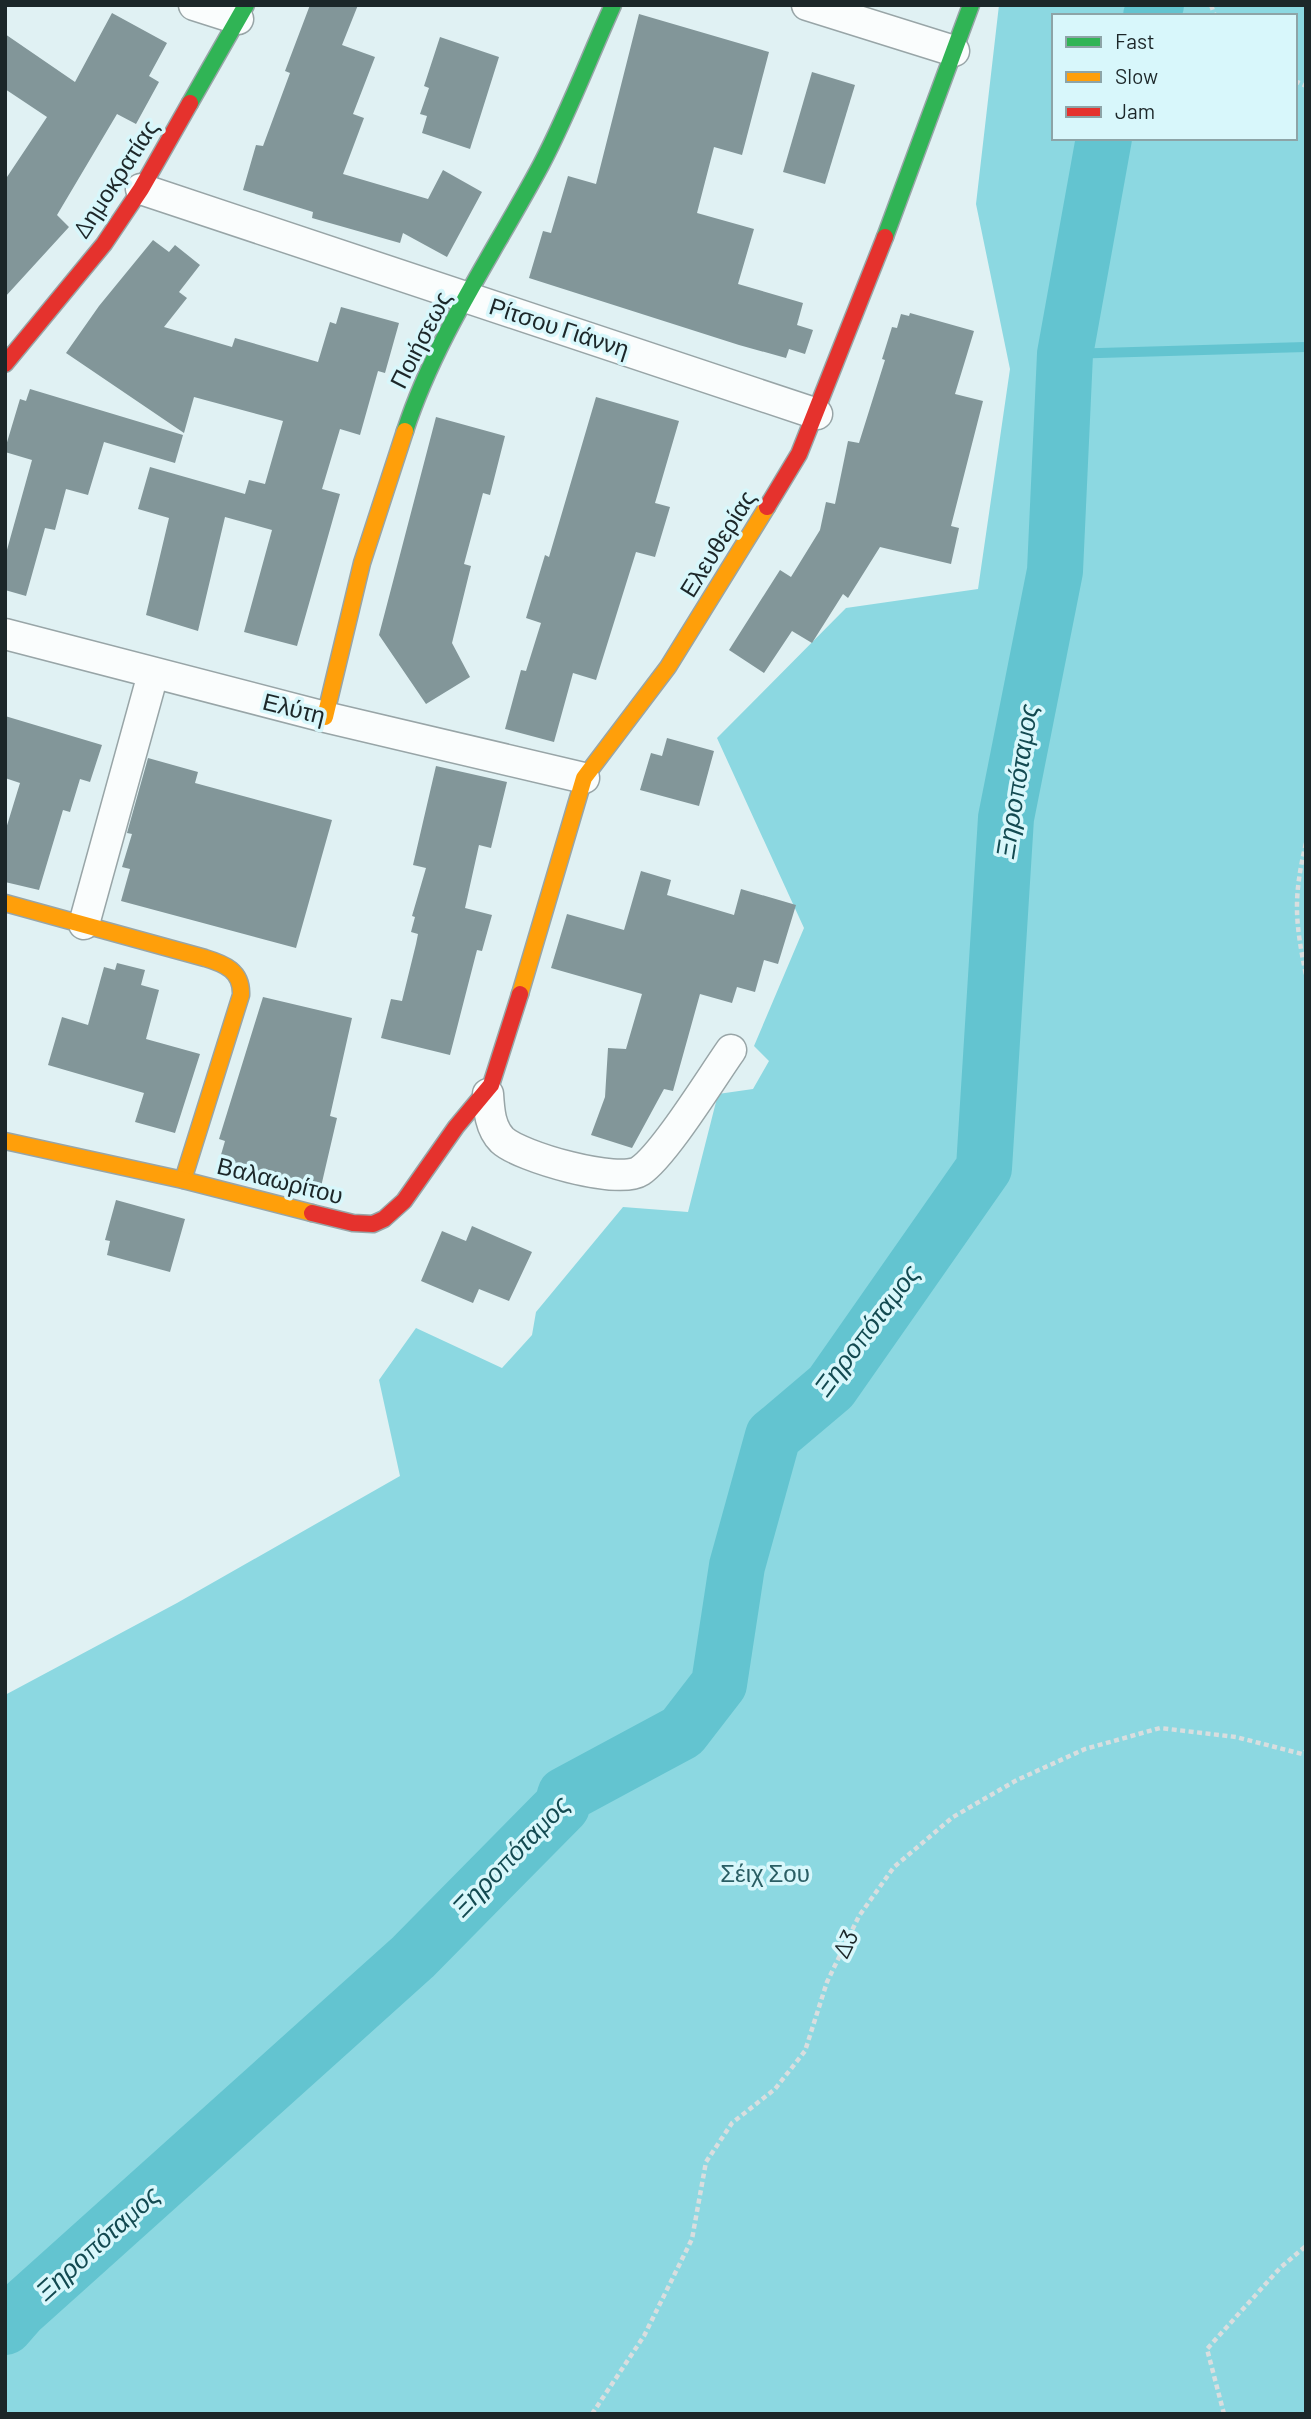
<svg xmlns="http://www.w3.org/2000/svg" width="1311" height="2419" font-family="Barlow,sans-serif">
<rect width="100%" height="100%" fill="#e0f1f3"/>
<path fill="#8cd8e1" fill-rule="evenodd" d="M999 5H1306V2414H5V1695L177 1603 400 1476 379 1380 416 1328 502 1368 532 1335 536 1312 623 1207 688 1212 718 1094 753 1089 769 1061 754 1046 804 928 717 738 846 608 978 589 1010 369 976 204ZM1054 16H1295V138H1054Z"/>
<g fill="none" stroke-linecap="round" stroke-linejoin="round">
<path stroke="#63c4d0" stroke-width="10" d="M1065 354 1306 347"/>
<g stroke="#63c4d0" stroke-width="56">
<path d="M1151 16 1156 5"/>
<path d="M5 2327 19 2311 413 1957 562 1806 565 1795 682 1732 719 1684 737 1566 773 1436 831 1387 984 1168 1006 818 1055 571 1065 354 1104 138"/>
</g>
</g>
<g fill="#829699">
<path d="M310 5H358L342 45 375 57 353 114 364 118 343 174 428 199 443 170 482 192 447 257 403 233 400 243 312 218 313 212 243 190 256 145 263 146 290 73 285 71Z"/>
<path d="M112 13 167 43 149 76 159 82 136 124 117 114 57 215 69 227 5 297V180L47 117 5 89V34L75 82Z"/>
<path d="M639 14 769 52 742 155 714 147 697 213 754 229 738 284 803 303 797 325 813 330 805 354 789 349 786 358 739 345 529 278 543 231 551 233 568 176 596 184Z"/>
<path d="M440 37 499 57 470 149 422 133 427 116 420 114 429 88 424 86Z"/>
<path d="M812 72 855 85 825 184 783 172Z"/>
<path d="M153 240 169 252 175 245 200 265 179 292 187 298 164 327 232 347 235 338 318 362 330 322 336 324 341 307 399 323 385 373 378 371 360 435 340 429 322 489 340 494 297 646 244 632 272 530 225 517 198 631 146 615 169 518 138 509 150 467 245 494 249 480 265 484 283 421 194 397 184 433 66 353 99 306Z"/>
<path d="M910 313 974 331 955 394 983 401 951 526 959 528 951 564 880 547 848 598 843 594 812 643 792 631 764 673 729 650 780 570 791 577 820 530 826 502 835 504 848 441 859 443 885 360 882 359 892 327 897 328 901 314 909 316Z"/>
<path d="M30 389 183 435 175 463 104 442 88 495 66 489 55 530 45 528 26 596 5 590V557L32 460 5 452V449L20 399 26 401Z"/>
<path d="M596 397 679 421 655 503 670 507 655 557 636 552 596 680 573 673 554 742 505 729 521 670 526 671 541 623 526 618 545 555 549 557Z"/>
<path d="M436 417 505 436 490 495 483 493 464 564 471 566 452 643 470 677 426 704 379 635Z"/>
<path d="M5 716 102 745 90 782 80 779 70 812 63 810 39 890 5 882V832L20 783 5 778Z"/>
<path d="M667 738 714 751 699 806 640 790 651 753 662 756Z"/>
<path d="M148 758 198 772 195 783 332 820 296 948 121 901 130 869 122 867 132 834 127 833Z"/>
<path d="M436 766 507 782 491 848 479 845 465 908 492 915 482 951 477 950 450 1055 381 1038 391 999 402 1001 416 944 418 934 411 932 415 917 412 916 426 868 413 865Z"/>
<path d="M641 871 671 880 667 895 734 915 741 889 796 905 778 964 764 960 755 992 737 987 732 1003 700 994 673 1091 664 1089 632 1148 591 1135 605 1097 608 1048 626 1049 642 994 551 968 567 914 624 930Z"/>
<path d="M117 963 145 970 141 985 159 990 146 1039 200 1054 175 1133 135 1122 144 1093 48 1065 62 1017 88 1025 104 967 115 970Z"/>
<path d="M263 997 352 1018 330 1116 337 1118 320 1191 218 1165 225 1141 219 1139Z"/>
<path d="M116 1200 185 1219 170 1272 107 1255 110 1241 105 1240Z"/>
<path d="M472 1226 532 1252 509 1301 479 1289 473 1303 421 1281 442 1231 466 1241Z"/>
</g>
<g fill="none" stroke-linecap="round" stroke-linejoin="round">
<g stroke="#98a5a7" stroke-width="33">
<g id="street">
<path d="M194 5 238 19"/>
<path d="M807 5 954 51"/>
<path d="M141 189 817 414"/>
<path d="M5 634 325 717 584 778"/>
<path d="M84 924 153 674"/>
<path d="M488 1094C489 1110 490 1128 502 1140 520 1157 619 1185 640 1171 664 1155 712 1077 731 1050"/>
</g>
</g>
<g stroke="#98a5a7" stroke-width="19">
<g id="fast">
<path d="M190 103 246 5"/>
<path d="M885 237 971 5"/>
<path d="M405 431C436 336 494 253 541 165 568 114 589 58 613 5"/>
</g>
</g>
<g stroke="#98a5a7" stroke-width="19">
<g id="slow">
<path d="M325 717 362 563 405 431"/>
<path d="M5 903 205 958C225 964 242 971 241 995L183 1180"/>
<path d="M520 994 584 778 668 667 767 507"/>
<path d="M5 1141 183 1180 312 1213"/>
</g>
</g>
<g stroke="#98a5a7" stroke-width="19">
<g id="jam">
<path d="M5 364 104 244 141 189 190 103"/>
<path d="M767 507 799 454 885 237"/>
<path d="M312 1213 353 1223 373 1224 384 1219 404 1201 456 1127 491 1085 520 994"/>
</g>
</g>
<g stroke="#d9dedf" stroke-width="4.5" stroke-dasharray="5 3.5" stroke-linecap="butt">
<path d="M1211 5 1215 16"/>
<path d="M1295 81 1306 86"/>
<path d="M1306 843C1293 898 1295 921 1306 975"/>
<path d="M592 2414 644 2336 692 2239 706 2162 732 2123 775 2089 805 2051 827 1982 859 1916 894 1867 953 1817 1017 1780 1085 1749 1160 1728 1236 1737 1302 1754 1306 1751"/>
<path d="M1224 2414 1207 2349 1280 2268 1306 2246"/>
</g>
<use href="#street" stroke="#fafdfd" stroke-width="30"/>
<use href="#fast" stroke="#30b455" stroke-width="16"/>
<use href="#slow" stroke="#ff9f0a" stroke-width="16"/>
<use href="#jam" stroke="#e5322d" stroke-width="16"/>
</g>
<g text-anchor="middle" stroke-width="7" stroke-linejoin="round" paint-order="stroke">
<g font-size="24" fill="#1c2729" stroke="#d8f7fb">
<text transform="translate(116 179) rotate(-57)" y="8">Δημοκρατίας</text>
<text transform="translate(559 328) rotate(18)" y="8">Ρίτσου Γιάννη</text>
<text transform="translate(421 340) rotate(-63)" y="8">Ποιήσεως</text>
<text transform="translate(718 544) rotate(-58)" y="8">Ελευθερίας</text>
<text transform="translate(294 709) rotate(14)" y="8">Ελύτη</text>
<text transform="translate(280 1181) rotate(14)" y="8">Βαλαωρίτου</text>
<text transform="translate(846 1944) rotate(-64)" y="8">Δ3</text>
</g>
<g font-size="24" fill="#2a5e64" stroke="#d8f7fb">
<text x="765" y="1882">Σέιχ Σου</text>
</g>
<g font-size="26" font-style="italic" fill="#134a51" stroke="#d8f7fb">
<text transform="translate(1017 781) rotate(-81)" y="9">Ξηροπόταμος</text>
<text transform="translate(867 1330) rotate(-53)" y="9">Ξηροπόταμος</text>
<text transform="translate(511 1856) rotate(-46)" y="9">Ξηροπόταμος</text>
<text transform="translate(98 2243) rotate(-42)" y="9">Ξηροπόταμος</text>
</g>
</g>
<rect width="1311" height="2419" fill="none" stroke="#1c2729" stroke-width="14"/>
<rect x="1052" y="14" width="245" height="126" fill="#d8f7fb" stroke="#8da4a7" stroke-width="2"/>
<rect x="1066" y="37" width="35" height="10" fill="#30b455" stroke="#8da4a7" stroke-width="2"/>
<text x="1115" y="49" font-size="21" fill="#1c2729">Fast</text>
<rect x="1066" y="72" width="35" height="10" fill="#ff9f0a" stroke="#8da4a7" stroke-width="2"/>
<text x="1115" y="84" font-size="21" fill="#1c2729">Slow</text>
<rect x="1066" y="107" width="35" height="10" fill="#e5322d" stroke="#8da4a7" stroke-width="2"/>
<text x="1115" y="119" font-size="21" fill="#1c2729">Jam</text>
</svg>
